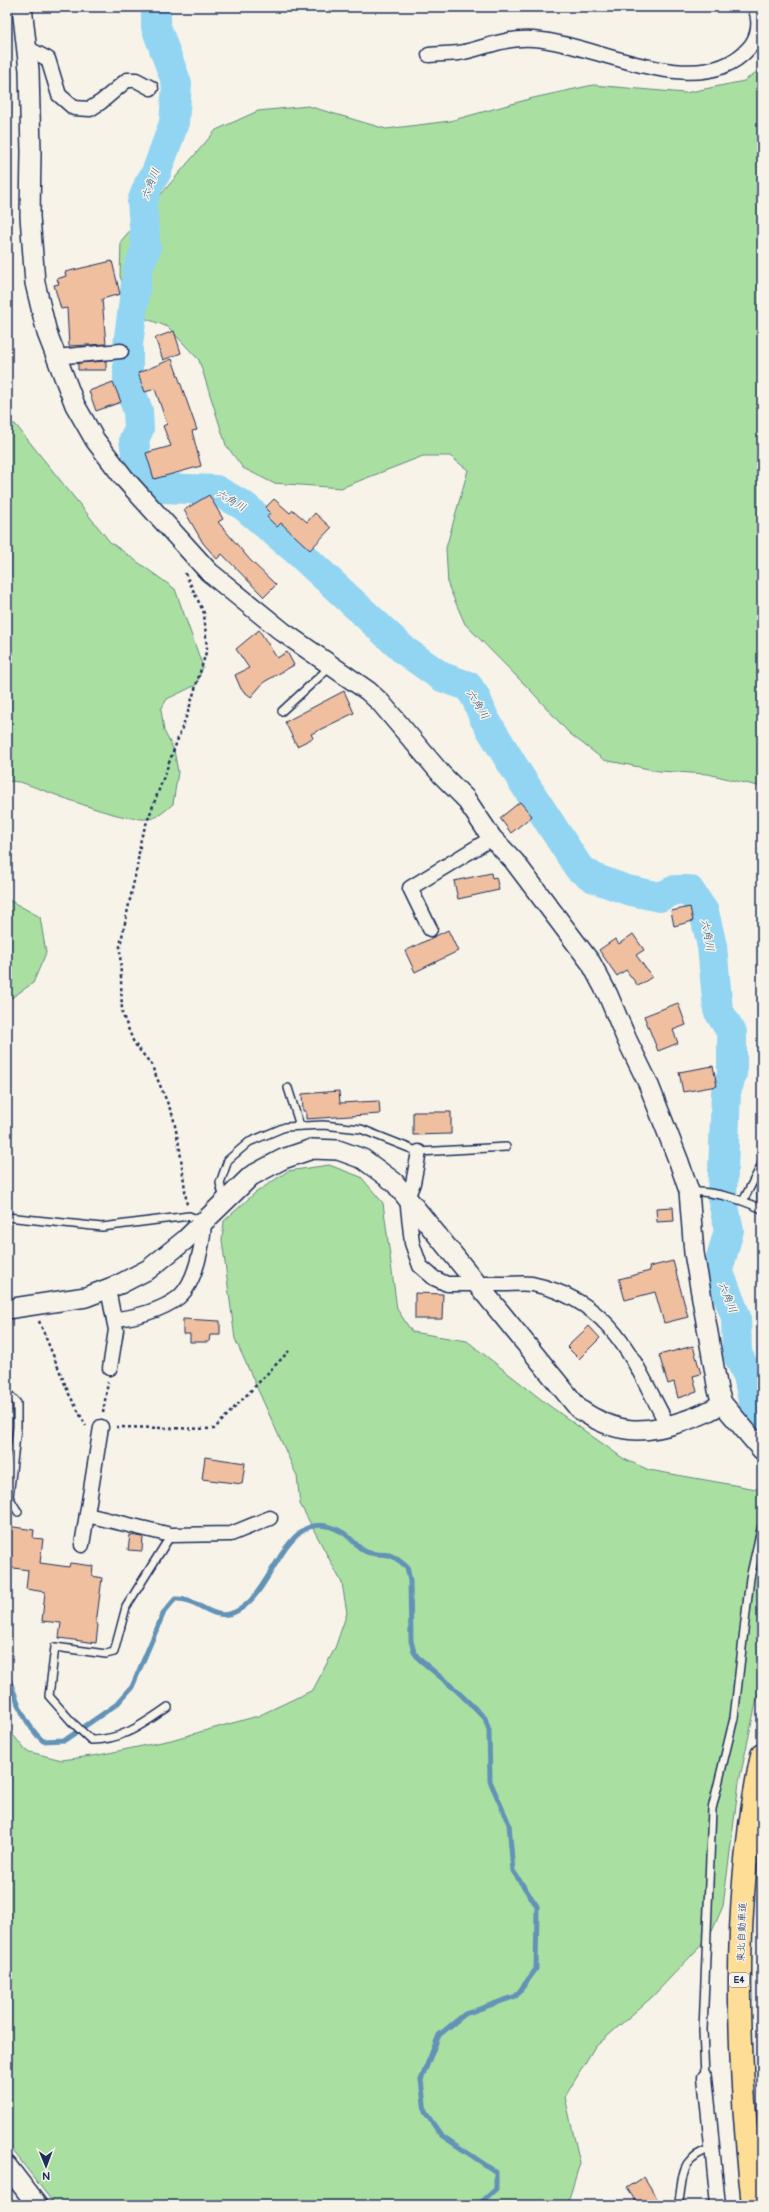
<svg xmlns="http://www.w3.org/2000/svg" width="769" height="2212" font-family="'Balsamiq Sans','Klee One',sans-serif">
<rect width="100%" height="100%" fill="#f7f3e8"/>
<filter id="ink" filterUnits="userSpaceOnUse"><feTurbulence type="fractalNoise" baseFrequency=".025" numOctaves="2"/><feDisplacementMap in="SourceGraphic" scale="8" xChannelSelector="R" yChannelSelector="G"/><feConvolveMatrix kernelMatrix="1 2 1 2 8 2 1 2 1" color-interpolation-filters="sRGB"/></filter>
<g filter="url(#ink)">
<g fill="#aadfa2" stroke="#628780">
<path d="M7 29C11 64 16 104 7 139Z"/>
<path d="M762 68V787L708 774 659 771 604 760 569 733 533 693 465 624 448 585 446 548 468 470 450 456H423L341 488 273 483 243 468 226 445 199 360 168 327 131 313 120 276 121 241 216 130 258 111 308 106 386 129 450 121 533 98 593 85 685 93 744 81Z"/>
<path d="M7 424H15L110 542 175 589 203 667 196 685 167 699 161 709 164 731 174 750 178 772 173 804C166 810 157 819 147 819 117 821 51 792 20 782L7 781Z"/>
<path d="M7 899 40 917 46 953 33 983 7 1001Z"/>
<path d="M329 1165 361 1177 383 1203 397 1309 412 1332 467 1341 547 1404 624 1459 649 1470 762 1490V1675L739 1782 723 1906 710 1936 652 1997 594 2048 565 2097 580 2163 567 2205H55L7 2143V1723L10 1731 26 1751 62 1760 99 1755 171 1740 258 1716 313 1690 335 1648 347 1613 342 1583 300 1504 297 1476 235 1339 222 1240 224 1221 255 1193 288 1171Z"/>
<path d="M762 1175V1219L757 1204 756 1183Z"/>
</g>
<g fill="none" stroke-linecap="round" stroke-linejoin="round">
<path stroke="#6293b7" stroke-width="5" d="M7 1673C16 1698 23 1723 43 1741L65 1740 117 1704 132 1687 164 1612 175 1599C197 1597 213 1623 235 1612 276 1594 285 1499 342 1532 350 1536 355 1545 363 1550 371 1556 380 1553 389 1555 396 1557 402 1563 407 1567L410 1581 411 1641 414 1652 419 1659 456 1690 485 1718 489 1730 490 1781 509 1824 513 1871 537 1906 536 1969 516 1996 465 2014 439 2035 421 2080 425 2112 441 2135 496 2172V2189L478 2205"/>
<path stroke="#91d5f3" stroke-width="30" d="M156 7V27L177 84 174 123 156 173 149 184 142 202 146 249 138 269 128 345V383L138 411 139 429 134 439 138 469 149 482 161 488 216 490 244 506 296 550 405 651 442 677 468 686 476 698 484 718 520 777 579 868 594 878 627 890 660 897 675 890H689L704 912 712 946 718 1010 732 1033V1074L726 1092 722 1197 729 1230 718 1270 736 1317 737 1353 748 1376 754 1405 762 1415"/>
</g>
<g fill="#f0bfa0" stroke="#1b2f5e">
<path d="M112 261 120 294 102 299 106 344 69 346 67 308 61 309 54 285 59 284 57 279 66 276 65 272Z"/>
<path d="M174 331 181 353 163 360 155 338Z"/>
<path d="M172 359 197 430 192 431 201 466 154 479 146 453 171 446 163 426 167 424 155 389 145 392 138 373Z"/>
<path d="M106 361V370H78V363Z"/>
<path d="M113 382 121 402 96 411 89 391Z"/>
<path d="M209 495 223 519 218 522 250 560 276 585 264 597 222 554 217 559 203 543 184 510Z"/>
<path d="M274 499 290 513 293 510 307 522 315 513 331 528 310 550 281 523 277 527 267 517 270 513 265 508Z"/>
<path d="M259 630 277 658 287 652 294 665 264 682 251 697 241 689 235 675 249 668 236 649Z"/>
<path d="M344 691 354 713 311 734 313 738 297 746 285 722Z"/>
<path d="M520 802 532 816 511 833 500 818Z"/>
<path d="M491 873 492 878 496 877 499 890 458 899 454 881Z"/>
<path d="M690 907 693 921 674 926 671 911Z"/>
<path d="M448 930 458 951 415 972 405 951Z"/>
<path d="M633 934 644 950 636 955 652 977 638 986 626 970 617 976 599 950 615 939 619 944Z"/>
<path d="M678 1003 686 1025 673 1030 678 1043 658 1051 644 1016Z"/>
<path d="M713 1066 717 1086 683 1092 679 1072Z"/>
<path d="M339 1091 340 1103 379 1101 380 1114 306 1119V1111H303L302 1094Z"/>
<path d="M413 1112H451V1134L413 1135Z"/>
<path d="M673 1207 674 1221 657 1222 656 1208Z"/>
<path d="M673 1261 688 1317 664 1323 655 1292 625 1300 619 1279 650 1271 649 1267Z"/>
<path d="M415 1293 443 1294 442 1319H415Z"/>
<path d="M183 1319 220 1321V1335H210L209 1342H190V1334H183Z"/>
<path d="M589 1326 600 1338 579 1359 567 1347Z"/>
<path d="M693 1346 701 1374 693 1376 697 1392 678 1398 674 1382 668 1384 659 1355Z"/>
<path d="M205 1457 245 1463 242 1484 202 1479Z"/>
<path d="M7 1526 34 1530 33 1538 43 1539 40 1563 69 1567 70 1563 93 1566 92 1576 102 1578 96 1624 98 1625 96 1643 59 1638 61 1623 42 1621 45 1592 26 1589 28 1570 7 1567Z"/>
<path d="M130 1535 143 1537 142 1551 128 1550Z"/>
<path d="M644 2177 657 2198 646 2205H638L627 2188Z"/>
</g>
<g fill="none" stroke-linecap="round" stroke-linejoin="round">
<g stroke="#1b2f5e" stroke-width="10">
<g id="lane">
<path d="M282 711 331 666"/>
<path d="M288 1088 300 1126"/>
<path d="M689 1191C719 1193 735 1197 762 1209"/>
<path d="M224 1200 220 1183 228 1160 249 1142 285 1127 323 1125 361 1129 419 1152 506 1147"/>
<path d="M743 1201 762 1164"/>
<path d="M7 1217 102 1227 189 1216 202 1221"/>
<path d="M7 1392 17 1403V1427L9 1497 18 1512"/>
<path d="M168 1707C143 1724 123 1740 91 1740L71 1721 49 1696 55 1647 106 1654 114 1652 126 1607 171 1535"/>
<path d="M705 2077 703 2030 712 1809 734 1718 750 1578 762 1525"/>
<path d="M679 2201C684 2171 680 2159 712 2148"/>
</g>
</g>
<g stroke="#1b2f5e" stroke-width="17">
<g id="street">
<path d="M27 48 48 59 59 95 74 108 90 109 101 102 127 80H136L151 88"/>
<path d="M429 55C439 54 449 54 459 53 486 48 504 37 533 39 596 43 698 104 748 49 759 38 761 21 755 7"/>
<path d="M55 357 121 351"/>
<path d="M430 929 410 888 492 838"/>
<path d="M419 1152 413 1183 407 1198 412 1243 420 1266 434 1278 447 1284C466 1284 485 1284 504 1284 513 1284 523 1283 532 1284 614 1301 633 1361 668 1426"/>
<path d="M108 1289 116 1330 110 1368"/>
<path d="M114 1319C134 1318 163 1310 179 1297 196 1282 203 1244 204 1222"/>
<path d="M87 1515 171 1535 231 1534 270 1518"/>
<path d="M82 1545 101 1427"/>
<path d="M705 2077 718 2205"/>
</g>
</g>
<g stroke="#1b2f5e" stroke-width="22">
<g id="secondary">
<path d="M22 7 29 70 31 152 30 216 35 283 47 333 75 405 95 440 124 478 209 572 283 632 368 691 381 703 442 775 465 798 492 838 514 861 591 963 608 995 627 1040 648 1083 679 1162 689 1191 694 1253 718 1390 722 1403 762 1450"/>
<path d="M7 1309 86 1297 120 1284 149 1269 185 1240 251 1176 283 1159 312 1149 338 1150 363 1159 394 1182 579 1409C615 1434 643 1435 684 1421 698 1416 710 1412 722 1403"/>
<path d="M7 2166 37 2205"/>
</g>
</g>
<g stroke="#1b2f5e" stroke-width="25">
<path id="highway" d="M753 2205C737 2055 731 1904 762 1755"/>
</g>
<g stroke="#1b2f5e" stroke-width="2.5" stroke-dasharray="3 3" stroke-linecap="butt">
<path d="M185 573 204 613 207 649 189 709 141 838 137 867 120 946 122 1013 134 1043 151 1064 173 1116 180 1150 187 1206"/>
<path d="M39 1321 69 1394 86 1426"/>
<path d="M103 1413 108 1382"/>
<path d="M116 1427 214 1429 289 1351"/>
</g>
<use href="#lane" stroke="#f7f3e8" stroke-width="7"/>
<use href="#street" stroke="#f7f3e8" stroke-width="14"/>
<use href="#secondary" stroke="#f7f3e8" stroke-width="19"/>
<use href="#highway" stroke="#fedd96" stroke-width="22"/>
</g>
</g>
<g text-anchor="middle" stroke-width="3" stroke-linejoin="round" paint-order="stroke">
<rect fill="#f7f3e8" stroke="#5d6a87" stroke-width="1" x="729" y="1973" width="20" height="14" rx="3"/>
<g font-size="9" font-weight="bold" fill="#1b2f5e">
<text x="739" y="1983">E4</text>
</g>
<g font-size="10" fill="#1b2f5e" stroke="#f7f3e8">
<text transform="translate(741 1932) rotate(-88)" y="4">東北自動車道</text>
</g>
<g font-size="11" font-style="italic" fill="#385883" stroke="#f7f3e8">
<text transform="translate(150 184) rotate(-69)" y="4">六角川</text>
<text transform="translate(231 500) rotate(30)" y="4">六角川</text>
<text transform="translate(478 704) rotate(59)" y="4">六角川</text>
<text transform="translate(708 935) rotate(79)" y="4">六角川</text>
<text transform="translate(728 1297) rotate(68)" y="4">六角川</text>
</g>
</g>
<rect width="769" height="2212" fill="none" stroke="#f7f3e8" stroke-width="24"/>
<rect x="12" y="12" width="745" height="2188" fill="none" stroke="#1b2f5e" stroke-width="1.5" filter="url(#ink)"/>
<g transform="translate(46 2166) rotate(179)" stroke="#f7f3e8" stroke-width="3" paint-order="stroke">
<path d="M0-3L7 15L0 10L-7 15Z" fill="#1b2f5e"/>
<text y="-6" font-size="11" font-weight="bold" text-anchor="middle" fill="#1b2f5e">N</text>
</g>
</svg>
